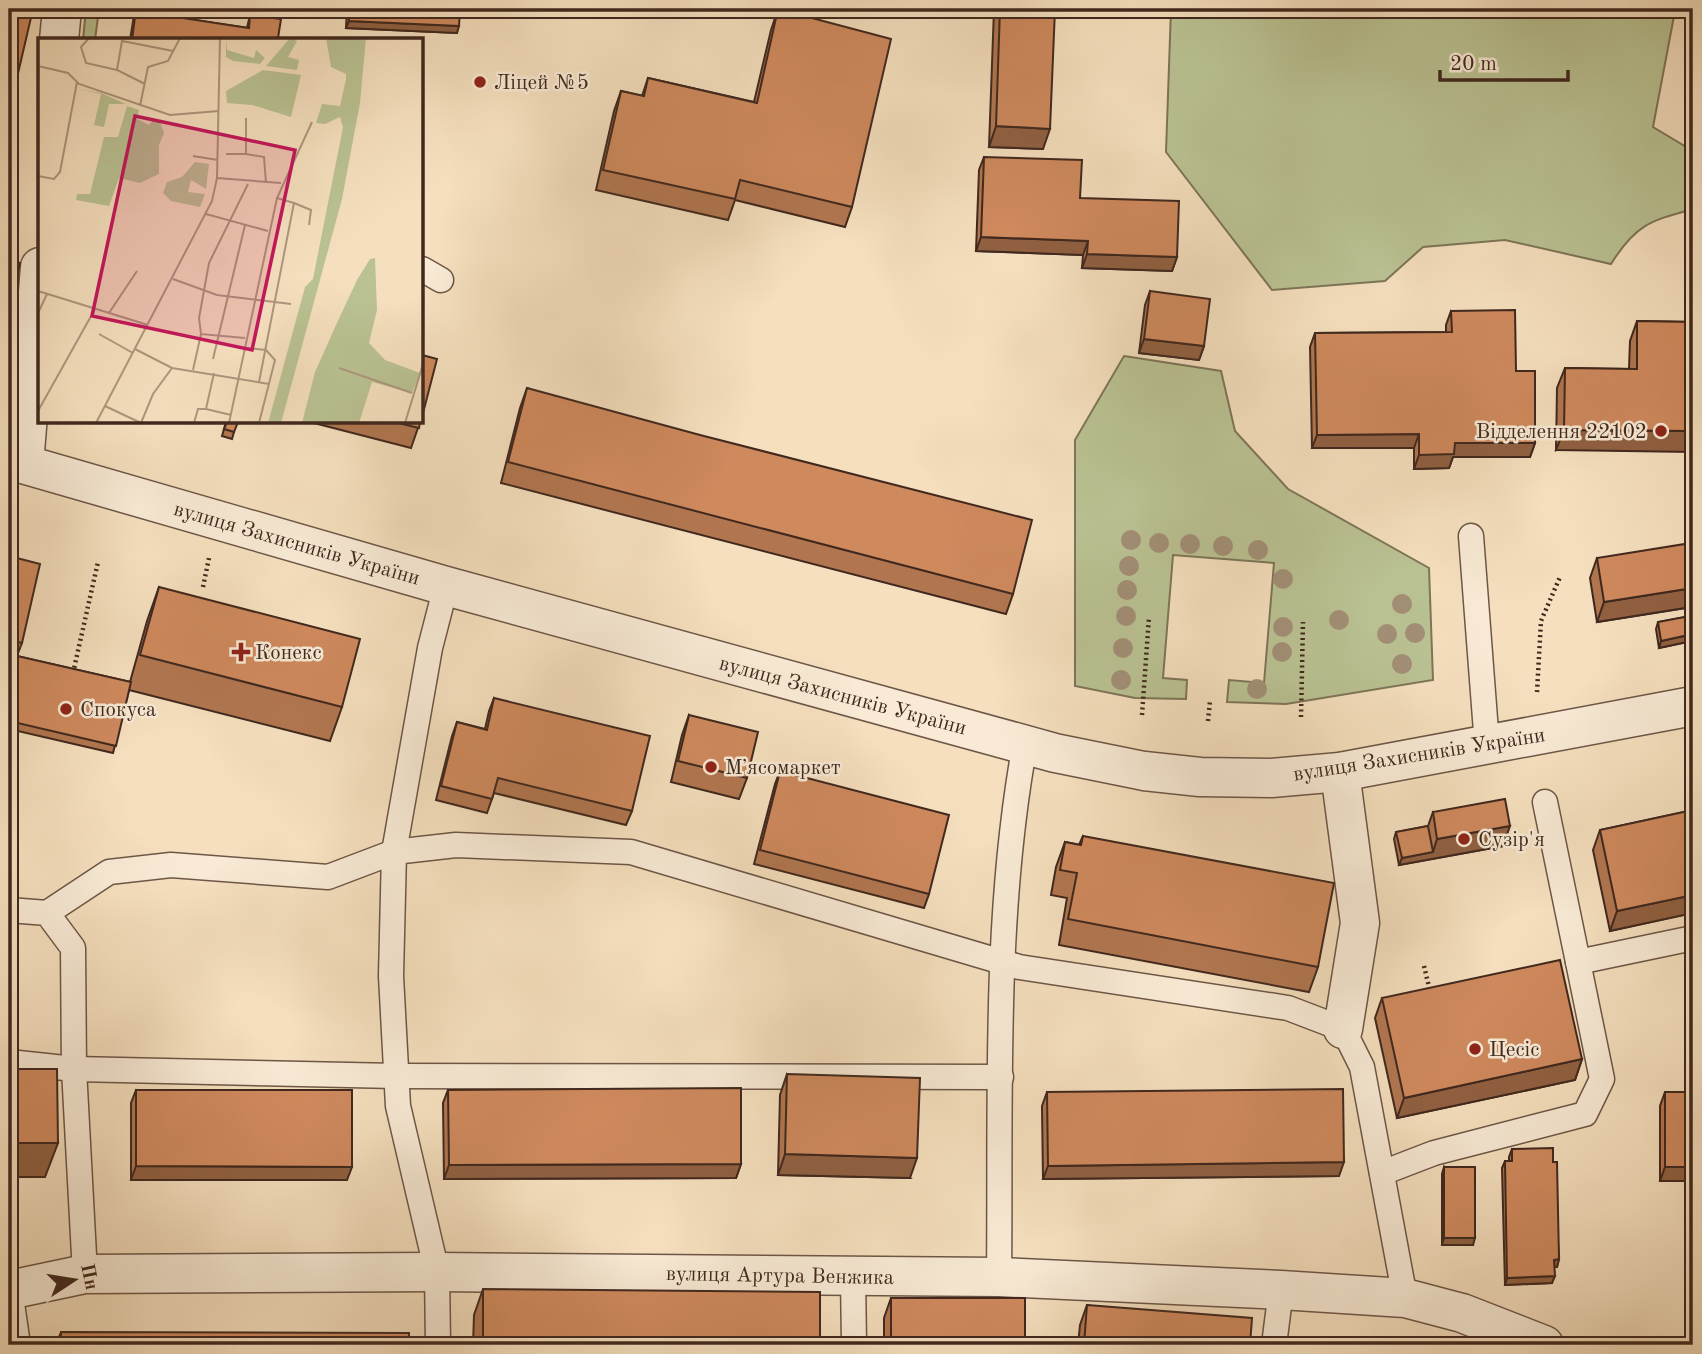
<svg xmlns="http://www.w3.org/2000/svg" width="1702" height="1354" font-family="'Old Standard TT',serif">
<rect width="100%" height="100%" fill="#f5dfbe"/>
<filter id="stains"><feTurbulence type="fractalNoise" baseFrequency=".00286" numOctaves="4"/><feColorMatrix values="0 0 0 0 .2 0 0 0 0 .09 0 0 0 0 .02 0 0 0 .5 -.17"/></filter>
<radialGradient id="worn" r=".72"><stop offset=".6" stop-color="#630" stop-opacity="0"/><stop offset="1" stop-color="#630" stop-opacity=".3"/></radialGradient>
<g fill="#bac293" stroke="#7d7558" stroke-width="2">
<path d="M86 9H99L95 40H83Z"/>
<path d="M1171 9H1693V16H1674L1653 127 1693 151V209C1650 221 1636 224 1611 264L1505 240 1423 247 1385 281 1272 290 1166 152Z"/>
<path d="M1124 356 1221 371 1235 431 1288 489 1429 568 1433 680 1286 704 1227 702 1229 680 1264 683 1274 563 1173 555 1163 678 1187 680 1186 699 1135 698 1075 686V440Z"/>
</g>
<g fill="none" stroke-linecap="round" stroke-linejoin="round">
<g stroke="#6d5646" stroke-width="27">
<g id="service">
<path d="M422 269 441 280"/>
<path d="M1471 536 1487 745"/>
<path d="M1545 802 1578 962 1693 938"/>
<path d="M9 910 47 913 73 948 74 1069 85 1274"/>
<path d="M47 913 109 872 171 865 328 877 394 852 456 845 631 852 1019 967 1288 1008 1343 1029 1362 1067 1405 1298"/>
<path d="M9 1062 74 1069 396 1076 1001 1077"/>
<path d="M1382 1173 1434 1153 1585 1114 1602 1079 1578 962"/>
<path d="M853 1276 854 1345"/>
<path d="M999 1277C1001 1100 993 919 1025 744"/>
<path d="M10 1290 18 1345"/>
<path d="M438 1345 437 1272 398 1106 391 976 394 852 430 648 446 586"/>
<path d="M1274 1345 1281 1290"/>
</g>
</g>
<g stroke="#6d5646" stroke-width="41">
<g id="minor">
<path d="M59 40 62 9"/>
<path d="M24 464 40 267"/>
<path d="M1340 772 1360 923 1343 1029"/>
<path d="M9 1290 85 1274 437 1272 999 1277 1281 1290 1405 1298 1462 1313 1544 1345"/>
</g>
</g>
<g stroke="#6d5646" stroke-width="41">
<path id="tertiary" d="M9 460 446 586 1055 753 1144 771 1200 777 1271 778 1340 772 1693 706"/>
</g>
<g stroke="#40281e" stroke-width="4.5" stroke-dasharray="2 3.5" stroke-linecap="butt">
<path d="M203 587 209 558"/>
<path d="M73 673 98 562"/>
<path d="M1537 692 1541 621 1560 577"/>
<path d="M1142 715 1149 617"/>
<path d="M1301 717 1303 622"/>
<path d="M1208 721 1210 701"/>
<path d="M1424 966 1430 991"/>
</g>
<use href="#service" stroke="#f8ead5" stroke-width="24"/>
<use href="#minor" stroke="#f8ead5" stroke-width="38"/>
<use href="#tertiary" stroke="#f8ead5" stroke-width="38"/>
</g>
<g fill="#a28f76">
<circle cx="1131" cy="540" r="10"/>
<circle cx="1159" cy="543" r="10"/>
<circle cx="1190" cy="544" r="10"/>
<circle cx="1223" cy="546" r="10"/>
<circle cx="1258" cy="550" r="10"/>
<circle cx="1129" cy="566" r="10"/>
<circle cx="1283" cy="579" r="10"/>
<circle cx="1127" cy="590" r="10"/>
<circle cx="1402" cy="604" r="10"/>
<circle cx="1126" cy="616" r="10"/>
<circle cx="1339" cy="620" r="10"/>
<circle cx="1283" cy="627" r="10"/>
<circle cx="1415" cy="633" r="10"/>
<circle cx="1387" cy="634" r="10"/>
<circle cx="1123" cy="648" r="10"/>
<circle cx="1282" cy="652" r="10"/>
<circle cx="1402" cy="664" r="10"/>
<circle cx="1121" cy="680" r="10"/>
<circle cx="1257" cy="689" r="10"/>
</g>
<g fill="#b17650" stroke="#40281e" stroke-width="2">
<path d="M135 9H157L156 14 247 28 250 15 278 38 289 40H130Z"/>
<path d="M347 9H460L457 33 346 28Z"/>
<path d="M778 9 852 207 845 227 735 200 728 220 596 190 614 111 621 91 642 96 648 78 754 102 771 30Z"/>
<path d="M994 9H1055L1043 149 989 147Z"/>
<path d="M984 157 1080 198 1177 257 1172 271 1082 268 1083 255 976 251 979 170Z"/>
<path d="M1150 291 1204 346 1199 360 1139 353 1145 305Z"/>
<path d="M1451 311 1516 371 1535 443 1530 457H1453L1449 468 1414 469V448H1312L1310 347 1315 333 1446 332V325Z"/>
<path d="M1637 321 1693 322 1556 450 1557 388 1565 368 1629 369 1630 341Z"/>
<path d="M527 388 1013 594 1006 614 501 483 520 408Z"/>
<path d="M226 422 234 432 232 439 222 436Z"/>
<path d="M310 422H420L411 448Z"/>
<path d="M9 556 22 643 17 656 130 682 147 621 159 587 342 707 330 741 129 690 113 753 9 729V688L14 663 9 662Z"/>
<path d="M1597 558 1693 588 1685 608 1597 622 1590 578Z"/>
<path d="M1693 592V648L1692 641 1659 648 1656 629 1658 622 1686 617 1685 612Z"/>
<path d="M494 698 632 811 626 825 494 793 487 813 436 800 452 736 457 722 485 729 489 711Z"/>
<path d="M689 715 747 778 739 799 671 782 682 735Z"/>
<path d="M780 771 929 894 924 908 754 864 775 784Z"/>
<path d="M1693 810V913L1610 931 1593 850 1600 830Z"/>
<path d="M1433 812 1503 846 1399 865 1394 839 1396 832 1428 826Z"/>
<path d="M1083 836 1318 967 1309 992 1059 945 1067 898 1051 895 1056 867 1065 842 1079 845Z"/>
<path d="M1382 998 1582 1059 1575 1080 1397 1118 1375 1018Z"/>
<path d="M787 1074 910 1178 778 1175 780 1095Z"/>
<path d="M136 1090 347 1180H131V1103Z"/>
<path d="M448 1090 741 1164 736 1178 444 1179 443 1103Z"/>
<path d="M1047 1092 1339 1176 1043 1179 1042 1106Z"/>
<path d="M1665 1092H1693V1181H1660V1106Z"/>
<path d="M1512 1149 1553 1162 1559 1259 1557 1267H1554L1552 1283 1505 1285 1502 1168 1505 1161H1509V1157Z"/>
<path d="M1444 1167 1473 1245H1442V1174Z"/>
<path d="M483 1289 820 1345H473L474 1315Z"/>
<path d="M891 1298 1025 1345H884V1318Z"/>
<path d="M1087 1305 1250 1345H1078L1080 1325Z"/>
<path d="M61 1332 409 1345H56Z"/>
</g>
<g fill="#906041" stroke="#40281e" stroke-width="2">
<path d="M349 21 459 26 457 33 346 28Z"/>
<path d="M996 126 1050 129 1043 149 989 147Z"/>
<path d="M981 237 1088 241 1083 255 976 251Z"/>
<path d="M1087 254 1177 257 1172 271 1082 268Z"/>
<path d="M1144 339 1204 346 1199 360 1139 353Z"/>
<path d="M1564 430 1693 431V452L1556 450Z"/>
<path d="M1419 434 1414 448H1312L1317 435Z"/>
<path d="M1455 443H1535L1530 457H1453L1449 468 1414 469 1419 455Z"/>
<path d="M1693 588 1685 608 1597 622 1604 602Z"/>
<path d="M1693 634 1692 641 1659 648 1661 641Z"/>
<path d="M1510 826 1503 846 1399 865 1402 858 1433 852 1437 839Z"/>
<path d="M1693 895V913L1610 931 1617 911Z"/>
<path d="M1582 1059 1575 1080 1397 1118 1404 1098Z"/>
<path d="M9 1143H58L45 1177H9Z"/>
<path d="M785 1154 917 1158 910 1178 778 1175Z"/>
<path d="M1344 1162 1339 1176 1043 1179 1048 1166Z"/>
<path d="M741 1164 736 1178 444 1179 449 1165Z"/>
<path d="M136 1166 352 1167 347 1180H131Z"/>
<path d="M1665 1167H1693V1181H1660Z"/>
<path d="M1444 1238H1475L1473 1245H1442Z"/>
<path d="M1559 1259 1557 1267H1552L1554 1260Z"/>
<path d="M1555 1276 1552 1283 1505 1285 1507 1278Z"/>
</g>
<g fill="#ce895d" stroke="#40281e" stroke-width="2">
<path d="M9 9H33L9 112Z"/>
<path d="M136 9H157L156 14 249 28 250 15 281 19 278 38 289 40H132Z"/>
<path d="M349 9H460L459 26 349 21Z"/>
<path d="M778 9 891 39 852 207 740 180 735 199 603 170 621 91 644 96 648 78 757 103Z"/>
<path d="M1000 9H1055L1050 129 996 126Z"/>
<path d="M984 157 1082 160 1080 198 1179 201 1177 257 1087 254 1088 241 981 237Z"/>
<path d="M9 260 20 263 9 317Z"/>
<path d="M1150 291 1210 299 1204 346 1144 339Z"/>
<path d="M1515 310 1516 371H1535V443H1455L1454 454 1419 455V434L1317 435 1315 333 1452 332 1451 311Z"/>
<path d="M1637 321 1693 322V431L1564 430 1565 368 1637 369Z"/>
<path d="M422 355 437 359 422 417Z"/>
<path d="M527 388 700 435 1032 520 1013 594 508 462Z"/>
<path d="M227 422H238L234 432 224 429Z"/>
<path d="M394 422H420L419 428Z"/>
<path d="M1685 544 1693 588 1604 602 1597 558Z"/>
<path d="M9 556 40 564 22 643 9 640Z"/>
<path d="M159 587 360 639 342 707 140 655Z"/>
<path d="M1690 616 1693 634 1661 641 1658 622Z"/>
<path d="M17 656 131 682 116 746 9 721V693Z"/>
<path d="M494 698 650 736 632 811 498 778 492 799 441 786 457 722 487 730Z"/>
<path d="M689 715 758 732 747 778 678 761Z"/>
<path d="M780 771 949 815 929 894 760 850Z"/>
<path d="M1505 799 1510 826 1437 839 1433 812Z"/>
<path d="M1693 810V895L1617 911 1600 830Z"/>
<path d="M1428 826 1433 852 1402 858 1396 832Z"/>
<path d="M1083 836 1334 883 1318 967 1068 919 1077 873 1060 870 1065 842 1081 845Z"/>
<path d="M1560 960 1582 1059 1404 1098 1382 998Z"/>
<path d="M9 1069H57L58 1143H9Z"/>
<path d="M787 1074 920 1078 917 1158 785 1154Z"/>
<path d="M741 1088V1164L449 1165 448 1090Z"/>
<path d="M1343 1089 1344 1162 1048 1166 1047 1092Z"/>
<path d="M136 1090H352V1167L136 1166Z"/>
<rect x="1665" y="1092" width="28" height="75"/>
<path d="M1553 1148V1162H1557L1559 1259 1554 1260 1555 1276 1507 1278 1505 1161H1512V1149Z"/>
<rect x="1444" y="1167" width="31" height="71"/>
<path d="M483 1289 820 1292V1345H483Z"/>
<rect x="891" y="1298" width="134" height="47"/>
<path d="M1087 1305 1252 1318 1250 1345H1084Z"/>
<path d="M61 1332 409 1333V1345H61Z"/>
</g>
<g fill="#8f2418" stroke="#f8ead5" stroke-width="2.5">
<circle cx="480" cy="82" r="7"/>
<circle cx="1661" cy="431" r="7"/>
<path d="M237.5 641.5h7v7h7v7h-7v7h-7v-7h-7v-7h7z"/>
<circle cx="66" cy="709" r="7"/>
<circle cx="711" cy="767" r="7"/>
<circle cx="1464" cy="839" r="7"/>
<circle cx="1475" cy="1049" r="7"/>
</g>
<g text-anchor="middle" stroke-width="5" stroke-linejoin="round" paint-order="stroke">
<g font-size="21" fill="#40281e" stroke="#f8ead5" text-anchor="start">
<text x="494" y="89">Ліцей №5</text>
<text x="1647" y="438" text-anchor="end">Відделення 22102</text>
<text x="255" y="659">Конекс</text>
<text x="80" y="716">Спокуса</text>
<text x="725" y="774">Мʼясомаркет</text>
<text x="1478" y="846">Сузір'я</text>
<text x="1489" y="1056">Цесіс</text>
</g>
<g font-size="21" fill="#40281e" stroke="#f8ead5">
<text transform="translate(297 543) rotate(16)" y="7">вулиця Захисників України</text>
<text transform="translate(843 695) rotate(15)" y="7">вулиця Захисників України</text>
<text transform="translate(1419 754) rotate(-9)" y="7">вулиця Захисників України</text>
<text transform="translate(780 1275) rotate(1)" y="7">вулиця Артура Венжика</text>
</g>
</g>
<g transform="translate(38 38)">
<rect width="385" height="385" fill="#f5dfbe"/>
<path d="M188 0 189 12 216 20 218 12 227 20 222 26 195 23 188 19ZM252 0 259 3 250 19 261 22 259 32 228 28ZM288 0H328L322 65 304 161 243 385H230L267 249 275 241 305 89 302 79 287 86 278 85 284 66 302 68 308 41V36L293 29ZM225 32 263 37 253 79 214 67 189 65 188 53ZM39 51 63 55 88 66H71L66 89 56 87 63 56ZM89 68 101 72 99 81 111 87 116 81 122 84 126 95 121 107V136L102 145 81 140 71 168 38 162 39 156H52L66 99H80ZM157 124 171 126 168 151 153 142 150 154 167 156 162 169 133 163 125 155 129 144 144 139ZM337 220 339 272 331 305 347 322 382 335 374 355 334 344 321 385H264L277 334 298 287 319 242 332 221Z" fill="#bac293"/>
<path fill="none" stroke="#ad967e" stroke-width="2" d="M51 0 43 9 48 25 79 32M0 28 30 35 41 46 132 77 181 73M107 46 79 32 84 3 135 13M102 68 110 29 130 23 142 0M188 116H208V80M208 116 226 119 228 145M155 118 180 122M0 138 16 141 22 134 39 44M179 140 243 145M256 165 273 172 271 187M168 176 230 193M135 241 179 257 253 266M0 253 110 287M0 275 9 256M71 275 99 233M61 296 95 315M163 296 161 280 171 225 210 146M207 310 228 312 237 322 221 385M97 311 134 330 231 346M175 321 207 187M301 330 374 355M155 332 163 296 207 300M221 344 256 165 239 160M67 368 103 385M168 371 193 377M0 373 57 271M58 385 174 163 179 140 182 0M103 385 115 356 134 330M156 385 160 371H168L176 335M191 385 239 160 274 84M367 385 385 326"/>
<path fill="#c2185b" fill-opacity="0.15" stroke="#c2185b" stroke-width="3.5" d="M97 78 257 112 214 312 54 278Z"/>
<rect width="385" height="385" fill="none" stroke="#40281e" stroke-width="3.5"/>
</g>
<rect width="1702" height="1354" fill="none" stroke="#f5dfbe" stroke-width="35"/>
<rect x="10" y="10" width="1681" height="1333" fill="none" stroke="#40281e" stroke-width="3.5"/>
<rect x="18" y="18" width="1667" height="1319" fill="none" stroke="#40281e" stroke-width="2"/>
<g transform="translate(74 1280) rotate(78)" stroke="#f8ead5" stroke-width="5" paint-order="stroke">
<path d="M0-5L12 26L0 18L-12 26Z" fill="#40281e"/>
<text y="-10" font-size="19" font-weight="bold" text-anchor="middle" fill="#40281e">Пн</text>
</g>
<path d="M1440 70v10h128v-10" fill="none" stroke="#40281e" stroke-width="3.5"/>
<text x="1450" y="70" font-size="21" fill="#40281e" stroke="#f8ead5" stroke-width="5" paint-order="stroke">20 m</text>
<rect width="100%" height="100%" filter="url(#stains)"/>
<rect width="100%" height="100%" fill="url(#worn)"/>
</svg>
